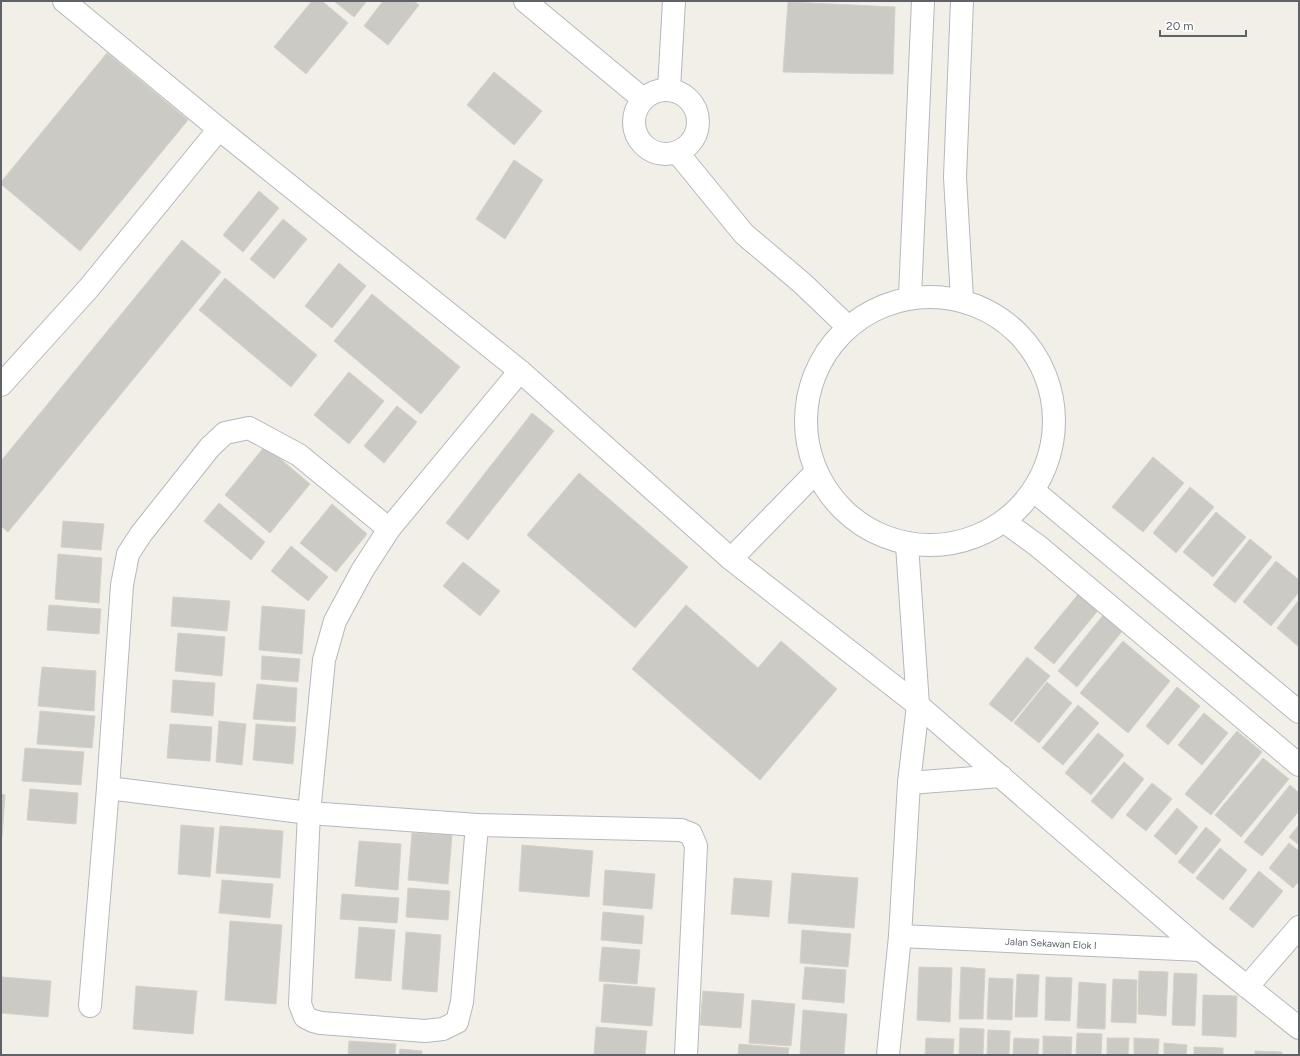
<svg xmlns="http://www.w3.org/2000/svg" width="1300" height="1056" font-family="Figtree,sans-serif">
<rect width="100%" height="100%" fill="#f1efe8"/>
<g fill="#cccac5" stroke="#d6d1c6">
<path d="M312 1H322L348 23 306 74 274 47Z"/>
<path d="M334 1H367L354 17Z"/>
<path d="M383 1H414L419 5 388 45 364 26Z"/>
<path d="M788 2 895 7 893 74 783 72Z"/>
<path d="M107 53 188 120 80 251 1 184V182Z"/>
<path d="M494 72 542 111 514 145 467 105Z"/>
<path d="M514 160 543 180 505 239 476 219Z"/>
<path d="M259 191 279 208 243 252 223 235Z"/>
<path d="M283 219 307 239 274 279 250 259Z"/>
<path d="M182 240 221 272 8 532 1 526V461Z"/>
<path d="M339 263 366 286 332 328 305 306Z"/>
<path d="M225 278 317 355 291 387 199 310Z"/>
<path d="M372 294 460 367 421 414 334 341Z"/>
<path d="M349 372 384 401 349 444 314 415Z"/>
<path d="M397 406 417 422 384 463 364 446Z"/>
<path d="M532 413 554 431 468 540 446 523Z"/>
<path d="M265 446 310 484 270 533 225 495Z"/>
<path d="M1153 457 1184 483 1143 532 1112 507Z"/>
<path d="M579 473 688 567 635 628 527 535Z"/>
<path d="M1190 487 1214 507 1176 553 1153 533Z"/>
<path d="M219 503 265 542 251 560 204 521Z"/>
<path d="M332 504 367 534 336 572 300 543Z"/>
<path d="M1216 512 1246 537 1213 577 1183 552Z"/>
<path d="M63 521 104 524 101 550 61 547Z"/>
<path d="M1250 539 1272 557 1235 603 1213 585Z"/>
<path d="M291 546 328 577 308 601 271 571Z"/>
<path d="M58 554 102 558 99 603 55 599Z"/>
<path d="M1276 561 1299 580V592L1271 626 1243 602Z"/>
<path d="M463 562 500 591 480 616 443 586Z"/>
<path d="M1080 592 1100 608 1054 664 1034 648Z"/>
<path d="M173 597 230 601 227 631 171 626Z"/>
<path d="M1299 600V647L1277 628Z"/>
<path d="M49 605 101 609 99 634 47 630Z"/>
<path d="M686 605 758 668 781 641 837 689 760 780 632 669Z"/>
<path d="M262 606 305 610 302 654 259 650Z"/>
<path d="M1104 614 1123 630 1077 687 1058 671Z"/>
<path d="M178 633 225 637 222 676 175 671Z"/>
<path d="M1123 641 1170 681 1128 733 1080 693Z"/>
<path d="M262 656 300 659 298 682 261 679Z"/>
<path d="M1027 657 1050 676 1012 722 989 704Z"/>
<path d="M42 667 96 671 94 711 38 706Z"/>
<path d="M173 680 215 683 213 716 171 712Z"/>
<path d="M1047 682 1072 703 1039 743 1014 723Z"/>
<path d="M257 684 297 688 295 722 253 719Z"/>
<path d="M1177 687 1200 706 1168 745 1146 726Z"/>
<path d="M1078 705 1099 723 1063 765 1042 748Z"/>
<path d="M40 711 95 716 92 748 37 744Z"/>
<path d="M1204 713 1228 733 1202 765 1178 745Z"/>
<path d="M219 721 246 724 242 765 216 762Z"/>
<path d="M170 724 212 727 210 761 167 758Z"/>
<path d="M256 724 296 727 293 764 253 760Z"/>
<path d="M1237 731 1262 752 1211 815 1185 794Z"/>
<path d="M1098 733 1124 755 1091 795 1065 773Z"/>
<path d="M25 748 84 752 81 785 22 781Z"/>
<path d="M1263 758 1289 779 1241 837 1215 815Z"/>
<path d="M1124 762 1144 779 1112 819 1091 801Z"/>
<path d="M1152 783 1172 799 1146 831 1126 815Z"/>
<path d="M1290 785 1299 793V811L1262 856 1244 842Z"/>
<path d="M30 789 78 793 76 824 27 820Z"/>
<path d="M1 794 5 795 2 837H1Z"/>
<path d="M1177 808 1198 827 1176 855 1154 836Z"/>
<path d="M181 825 214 828 210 877 178 874Z"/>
<path d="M1299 825V845L1289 837Z"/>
<path d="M220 826 283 831 280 878 216 873Z"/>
<path d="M1206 827 1221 840 1193 874 1178 862Z"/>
<path d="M412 833 452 835 448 884 408 880Z"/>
<path d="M359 841 401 844 398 890 355 886Z"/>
<path d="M1289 843 1299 851V881L1293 888 1269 868Z"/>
<path d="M522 845 593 851 589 897 519 891Z"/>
<path d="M1220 848 1247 870 1223 900 1196 878Z"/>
<path d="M605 870 655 874 652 909 603 905Z"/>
<path d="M1259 871 1283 891 1253 928 1229 909Z"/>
<path d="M792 873 858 878 854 928 788 923Z"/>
<path d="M734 878 772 881 769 917 731 914Z"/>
<path d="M222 880 273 884 270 918 219 913Z"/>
<path d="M408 888 450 891 448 920 406 917Z"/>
<path d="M342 894 399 898 397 923 340 919Z"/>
<path d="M603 912 644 916 642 944 601 940Z"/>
<path d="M230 921 282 925 276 1004 225 1000Z"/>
<path d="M359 927 395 930 391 981 355 978Z"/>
<path d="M802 930 851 934 848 967 800 963Z"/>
<path d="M406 932 441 935 437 992 402 989Z"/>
<path d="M602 947 640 950 637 984 599 981Z"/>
<path d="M805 967 846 970 844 1003 802 999Z"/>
<path d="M919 967 952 968 950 1022 917 1020Z"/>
<path d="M961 967 985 969 983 1019H959Z"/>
<path d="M1139 971 1168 972 1166 1016 1138 1014Z"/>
<path d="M1174 973 1197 974 1195 1026 1172 1025Z"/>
<path d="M1017 974 1039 975 1037 1017H1015Z"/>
<path d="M2 977 51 981 48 1017 1 1013Z"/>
<path d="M1046 977 1072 978 1070 1021 1045 1020Z"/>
<path d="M989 978 1013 979 1012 1020 987 1019Z"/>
<path d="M1113 979 1137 980 1136 1023 1111 1022Z"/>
<path d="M1079 982 1106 984 1105 1029 1077 1028Z"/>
<path d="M604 984 655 988 652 1026 601 1022Z"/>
<path d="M136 986 197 991 193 1034 133 1029Z"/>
<path d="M703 991 744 994 741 1028 700 1025Z"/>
<path d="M1203 995 1237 996 1236 1037 1202 1035Z"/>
<path d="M752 1000 795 1004 791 1046 749 1043Z"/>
<path d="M803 1010 847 1014 844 1055H800Z"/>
<path d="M596 1027 647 1031 645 1055H594Z"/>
<path d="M960 1028 984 1029 983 1055H959Z"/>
<path d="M988 1030 1010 1031 1009 1055H987Z"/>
<path d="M1077 1033 1102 1034 1101 1055H1076Z"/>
<path d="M1043 1036 1072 1037 1071 1055H1043Z"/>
<path d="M926 1038 954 1039 953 1055H925Z"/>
<path d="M1014 1038 1039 1039 1038 1055H1013Z"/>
<path d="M1107 1038H1129L1128 1055H1107Z"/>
<path d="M1134 1038 1159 1039 1158 1055H1134Z"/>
<path d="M349 1041 396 1044 395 1055H348Z"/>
<path d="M1164 1043 1187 1045 1186 1055H1164Z"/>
<path d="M739 1044 789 1048 788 1055H738Z"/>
<path d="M1194 1047 1223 1048V1055H1194Z"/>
<path d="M400 1049 422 1051V1055H399Z"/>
<path d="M1255 1051 1282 1052V1055H1255Z"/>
</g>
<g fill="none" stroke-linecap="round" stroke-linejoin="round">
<g stroke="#b5b8bc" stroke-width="24">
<g id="minor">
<path d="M64 1 219 129 520 371 731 559 918 705 1201 950 1299 1028"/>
<path d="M525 1 643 99"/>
<path d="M962 1 955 177 962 299"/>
<path d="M669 89 674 1"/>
<circle cx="666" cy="122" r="32"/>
<path d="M677 152 744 234 802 283 847 326"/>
<path d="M910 296 923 1"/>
<circle cx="930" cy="421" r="124"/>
<path d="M1 385 88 289 219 129"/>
<path d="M1034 491 1299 712"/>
<path d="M1005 522 1038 546 1299 765"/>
<path d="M731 559 815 473"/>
<path d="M909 783 1001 776"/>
<path d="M108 788 309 813 477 825 681 830 691 834 696 846 686 1055"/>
<path d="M477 825 462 1002 457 1022 443 1029 425 1031 321 1023 313 1021 305 1017 300 1004 309 813 324 660 335 621 362 571 389 529 520 371"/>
<path id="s1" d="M900 936 1201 950"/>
<path d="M1247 987 1299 927"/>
<path d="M90 1006 108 788 122 585 128 554 141 534 210 447 225 433 249 428 299 455 389 529"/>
<path d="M888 1055 900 936 909 783 918 705 907 545"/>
</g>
</g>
<use href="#minor" stroke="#fff" stroke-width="22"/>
</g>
<g text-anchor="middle" stroke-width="3" stroke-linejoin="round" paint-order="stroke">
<g font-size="10" fill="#5f6368" stroke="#fff">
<text dy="4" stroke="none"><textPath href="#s1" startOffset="151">Jalan Sekawan Elok I</textPath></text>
</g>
</g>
<rect width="1300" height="1056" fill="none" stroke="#5f6368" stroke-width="4"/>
<path d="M1160 30v6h86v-6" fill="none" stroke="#5f6368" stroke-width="2"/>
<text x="1166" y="30" font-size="12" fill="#5f6368" stroke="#ffffff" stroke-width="3" paint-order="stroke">20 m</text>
</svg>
